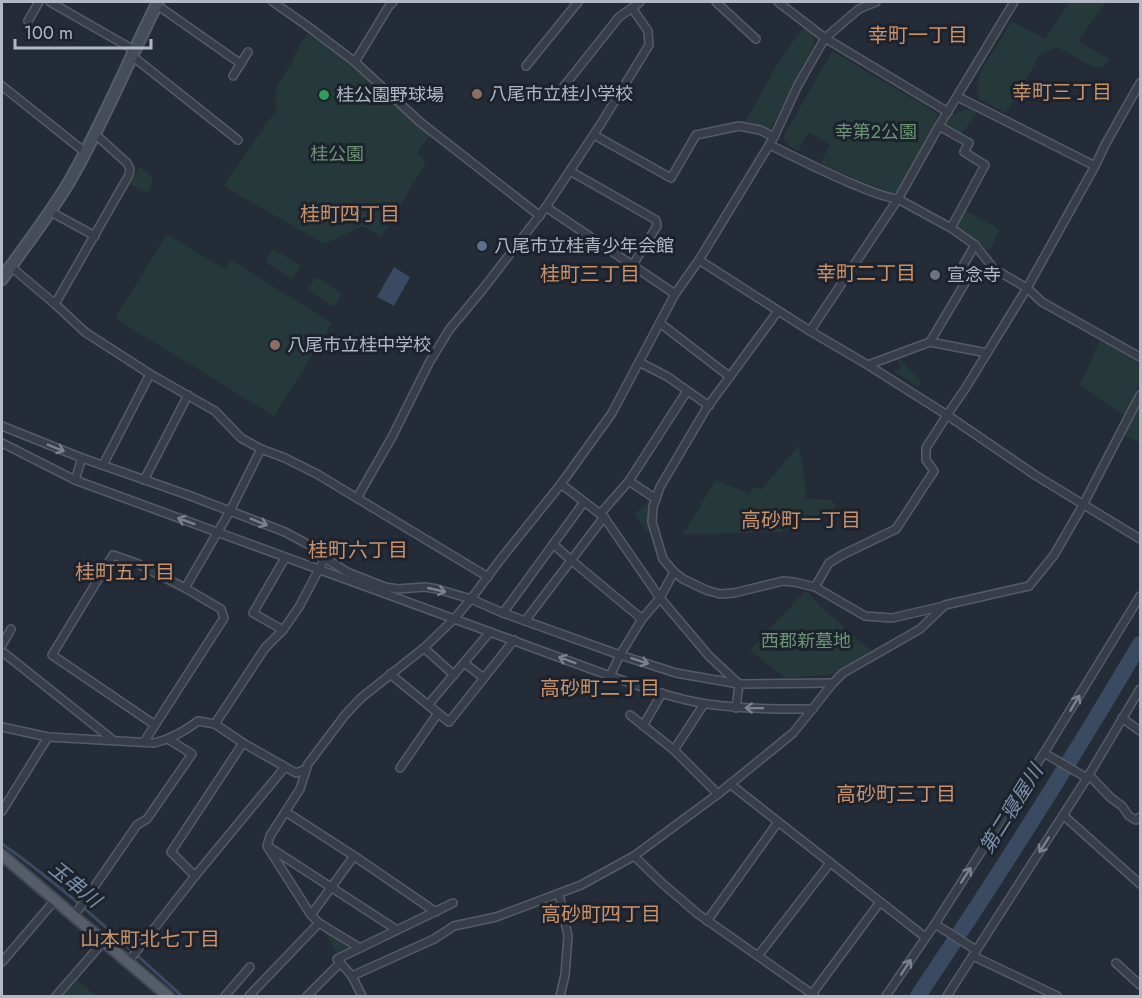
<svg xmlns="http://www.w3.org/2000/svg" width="1142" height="998" font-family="Jost,'Noto Sans JP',sans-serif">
<rect width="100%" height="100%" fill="#242c38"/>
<g fill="#26393a">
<path d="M1069 2H1106L1078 41 1109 59 1105 66 1096 68 1057 47 1040 55 1006 113 979 99 977 88 981 71 1012 21 1041 37 1046 38Z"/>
<path d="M803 28 811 32 814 44 769 131 751 125 746 121 779 61Z"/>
<path d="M308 34 347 60 430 135 417 153 426 163 381 237 363 226 324 244 229 189 224 185 277 109 275 94 277 86 292 62 301 42Z"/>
<path d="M832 51 937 113 935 124 897 192H891L851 177 821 163 830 144 809 132 798 151 790 146 783 138Z"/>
<path d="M971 108 977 111 961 135 951 130 947 124 953 114Z"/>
<path d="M140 167 152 177 153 181 147 193 130 184Z"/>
<path d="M964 210 997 228 999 232 989 251 982 244 959 230 957 223Z"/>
<path d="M167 234 225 269 231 260 332 323 274 416 115 318Z"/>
<path d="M273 249 301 266 292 279 265 262Z"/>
<path d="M316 277 342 294 334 307 308 290Z"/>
<path d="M1100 340 1137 361 1140 373V382L1125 416 1080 385Z"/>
<path d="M898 357 922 382 918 387 894 371 901 369 897 358Z"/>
<path d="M1140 403V443L1125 435Z"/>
<path d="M798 446 802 459 806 499 832 500 836 507 821 516 782 532 683 534 716 480 749 494 755 486 761 490Z"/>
<path d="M649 500 652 531 649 534 635 514Z"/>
<path d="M806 590 819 605 871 651 846 666 835 674 785 678 750 650Z"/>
<path d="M322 927 354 946 337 955Z"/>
<path d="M77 980 96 996H63Z"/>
</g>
<path fill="#3a4a60" d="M394 267 410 277 394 306 377 297Z"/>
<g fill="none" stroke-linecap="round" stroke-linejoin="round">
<path stroke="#3a4a60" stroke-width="3" d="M2 844C66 888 124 944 182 996"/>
<path stroke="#3a4a60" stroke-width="16" d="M918 996C995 881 1070 763 1140 644"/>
<g stroke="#555c66" stroke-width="10">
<g id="street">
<path d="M50 2 134 50"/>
<path d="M273 2 306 25 355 62 420 122 540 216"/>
<path d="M716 2 756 39"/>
<path d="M778 2 825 38 948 112"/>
<path d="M157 5 241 64"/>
<path d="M28 21 39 2"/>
<path d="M131 55 238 140"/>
<path d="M355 62 389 6 393 2"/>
<path d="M526 66 578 2"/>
<path d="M233 76 248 52"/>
<path d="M2 86 86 153"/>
<path d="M557 95 619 17 632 8"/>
<path d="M958 97 1095 166"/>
<path d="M939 126 969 143 964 152 985 165 951 228"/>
<path d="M594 135 671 178 696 135 739 126 760 130 774 137"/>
<path d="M770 145C796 158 823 171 850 183 866 189 881 197 898 199L951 228 975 245 994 269 1027 288 1042 302 1140 357"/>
<path d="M570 171 656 220 657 226 632 266"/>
<path d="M546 207 675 294"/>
<path d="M51 212 95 236"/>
<path d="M699 260 810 331 868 365 947 415 1035 475 1140 539"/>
<path d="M10 266 55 304 85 332 150 374 215 411 241 438 261 449 285 458 317 474 488 577"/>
<path d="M55 304 129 175 130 169 127 163 95 134"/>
<path d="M778 311 706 409 660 487 653 507 652 522 663 559 674 572 683 579 706 590 720 594 734 593 783 581 794 582 815 587 829 563 842 555 896 529 934 471 926 460V448L947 415 965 389 1027 288 1095 166 1106 143 1140 83"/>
<path d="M660 323 730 377"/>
<path d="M810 331 898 199 939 126 1014 2"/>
<path d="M930 342 965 283 964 264 975 245"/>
<path d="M639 362 668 377 709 406"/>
<path d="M868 365 930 342 987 353"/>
<path d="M2 426 82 458 188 495 285 532 309 545 325 558 347 572 385 587 398 589 425 587 437 589 471 599 503 613 620 655 676 673 739 684 833 683"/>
<path d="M2 443 75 480 610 676C642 687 674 699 707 704 742 709 778 709 813 709"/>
<path d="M103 465 150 374"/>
<path d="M75 480 82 458"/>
<path d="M144 480 188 395"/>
<path d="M629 481 656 499"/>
<path d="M561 484 604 517 660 598 709 656 739 684 736 708"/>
<path d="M357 498 392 437 429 363 449 330 483 289 546 207 602 122 649 45 648 31 632 8 640 2"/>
<path d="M600 514 629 481 687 391"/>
<path d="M553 544 571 560 642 619"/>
<path d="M815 587 865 616 892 618 944 606"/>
<path d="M503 613 584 502"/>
<path d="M525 621 604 517"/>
<path d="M283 630 253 613 285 558"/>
<path d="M2 645 11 629"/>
<path d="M424 648 454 675"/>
<path d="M4 653 113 740"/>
<path d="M464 663 484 678"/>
<path d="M390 674 449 722 514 640"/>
<path d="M610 676 620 655 642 619 660 598 674 572"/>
<path d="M428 705 490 632"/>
<path d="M630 715 674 750 718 794"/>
<path d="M1122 718 1140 731"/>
<path d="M215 724 265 648 283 630 299 607 325 558"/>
<path d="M155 725 52 655 113 555 136 563 185 588"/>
<path d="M643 726 662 693"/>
<path d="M2 727 48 737 154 743C171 739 184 732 198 721L215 724 243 743 296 773 306 769"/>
<path d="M144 742 224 618 221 609 185 588 230 511 261 449"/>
<path d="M674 750 704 704"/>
<path d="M1044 753 1087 778"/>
<path d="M400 768 438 713"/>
<path d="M1089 775 1111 798 1122 806 1129 816 1136 820 1140 817"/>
<path d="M730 784 925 937"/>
<path d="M2 811 48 737"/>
<path d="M286 812 354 856 436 912"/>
<path d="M1063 815 1140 884"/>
<path d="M269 847 397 930"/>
<path d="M634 856 663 884 698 914 815 996"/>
<path d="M195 876 171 852 243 743"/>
<path d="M559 894 568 936 565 975 560 996"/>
<path d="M311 915 354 856"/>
<path d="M74 916 137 825 147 819 192 754 168 739"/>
<path d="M707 921 778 822"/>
<path d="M935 924 976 950"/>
<path d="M360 948 319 923 311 915 267 846 270 836 300 789 308 764 345 715 361 698 424 648 454 619 471 599 500 560 561 484 612 413 675 294 699 260 774 137 798 85 825 38 859 9 876 2"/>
<path d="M758 956 830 863"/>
<path d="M973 956 1057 996"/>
<path d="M2 962 55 900"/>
<path d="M128 962 195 876 285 767"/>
<path d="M1116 963 1140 985"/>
<path d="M352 976 434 939 454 926 496 917 581 885 634 856 718 794 793 733 833 683 843 673 920 629 945 605 1029 586 1054 555 1083 505 1140 395"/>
<path d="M812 994 880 902"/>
<path d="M56 996 104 941"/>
<path d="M225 996 250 967"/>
<path d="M249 996 319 923"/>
<path d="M307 996 340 963"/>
<path d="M362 996 352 976 337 959 453 903"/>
<path d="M886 996 935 924 1044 753 1140 596"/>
<path d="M947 996 1087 778 1140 689"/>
</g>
</g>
<g stroke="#555c66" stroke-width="14">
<path id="secondary" d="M2 279C24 247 49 216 69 182 103 124 128 61 158 2"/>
</g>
<g stroke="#404752" stroke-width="14">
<path id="primary" d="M2 855 168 996"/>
</g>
<use href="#street" stroke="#373e49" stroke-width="7"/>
<use href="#secondary" stroke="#454d5b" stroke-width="10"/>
<use href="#primary" stroke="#555d69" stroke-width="10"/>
</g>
<defs><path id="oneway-shaft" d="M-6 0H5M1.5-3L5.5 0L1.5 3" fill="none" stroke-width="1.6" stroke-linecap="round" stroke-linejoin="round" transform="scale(1.5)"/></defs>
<g stroke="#7b828d">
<use href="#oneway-shaft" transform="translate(56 448) rotate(22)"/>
<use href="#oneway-shaft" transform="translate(186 521) rotate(-160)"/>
<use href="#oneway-shaft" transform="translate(259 522) rotate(22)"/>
<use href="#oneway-shaft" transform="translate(437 590) rotate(13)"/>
<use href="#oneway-shaft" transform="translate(567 660) rotate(-160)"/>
<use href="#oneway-shaft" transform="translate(640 661) rotate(18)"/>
<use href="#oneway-shaft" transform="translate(1075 703) rotate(-59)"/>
<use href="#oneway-shaft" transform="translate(754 708) rotate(-179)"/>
<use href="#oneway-shaft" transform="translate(1044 845) rotate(123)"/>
<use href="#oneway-shaft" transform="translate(966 875) rotate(-57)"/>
<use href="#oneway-shaft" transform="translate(906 967) rotate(-57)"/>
</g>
<g fill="#8d6e63" stroke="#1c232d" stroke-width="2">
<circle cx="477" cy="94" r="6"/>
<circle cx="275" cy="345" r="6"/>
</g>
<circle fill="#2e9e5b" stroke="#1c232d" stroke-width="2" cx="324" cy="95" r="6"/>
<circle fill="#5c6f8a" stroke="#1c232d" stroke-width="2" cx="482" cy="246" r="6"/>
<circle fill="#6b7280" stroke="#1c232d" stroke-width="2" cx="935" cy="275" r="6"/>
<g text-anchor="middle" stroke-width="6" stroke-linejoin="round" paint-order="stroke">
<g font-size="18" fill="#b2b9c5" stroke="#1c232d" text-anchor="start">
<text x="489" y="100">八尾市立桂小学校</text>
<text x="336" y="101">桂公園野球場</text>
<text x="494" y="252">八尾市立桂青少年会館</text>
<text x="947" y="281">宣念寺</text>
<text x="287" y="351">八尾市立桂中学校</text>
</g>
<g font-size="18" fill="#6b9474" stroke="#1c232d">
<text x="876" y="138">幸第2公園</text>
<text x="337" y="160">桂公園</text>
<text x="806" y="647">西郡新墓地</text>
</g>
<g font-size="20" fill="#cb9267" stroke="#1c232d">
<text x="918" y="42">幸町一丁目</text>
<text x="1062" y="99">幸町三丁目</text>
<text x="350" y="221">桂町四丁目</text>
<text x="866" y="280">幸町二丁目</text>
<text x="590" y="281">桂町三丁目</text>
<text x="801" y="527">高砂町一丁目</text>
<text x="358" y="557">桂町六丁目</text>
<text x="125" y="579">桂町五丁目</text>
<text x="600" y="695">高砂町二丁目</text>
<text x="896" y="801">高砂町三丁目</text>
<text x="601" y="921">高砂町四丁目</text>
<text x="150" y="946">山本町北七丁目</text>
</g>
<g font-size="20" font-style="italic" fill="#7c8faa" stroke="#1c232d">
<text transform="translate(1011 809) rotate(-58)" y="7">第二寝屋川</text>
<text transform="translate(75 884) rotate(39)" y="7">玉串川</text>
</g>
</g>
<rect width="1142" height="998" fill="none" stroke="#b2b9c5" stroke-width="6"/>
<path d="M15 39v9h136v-9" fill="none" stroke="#b2b9c5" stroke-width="3"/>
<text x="24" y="39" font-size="18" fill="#b2b9c5" stroke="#1c232d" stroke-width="4.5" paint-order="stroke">100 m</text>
</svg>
